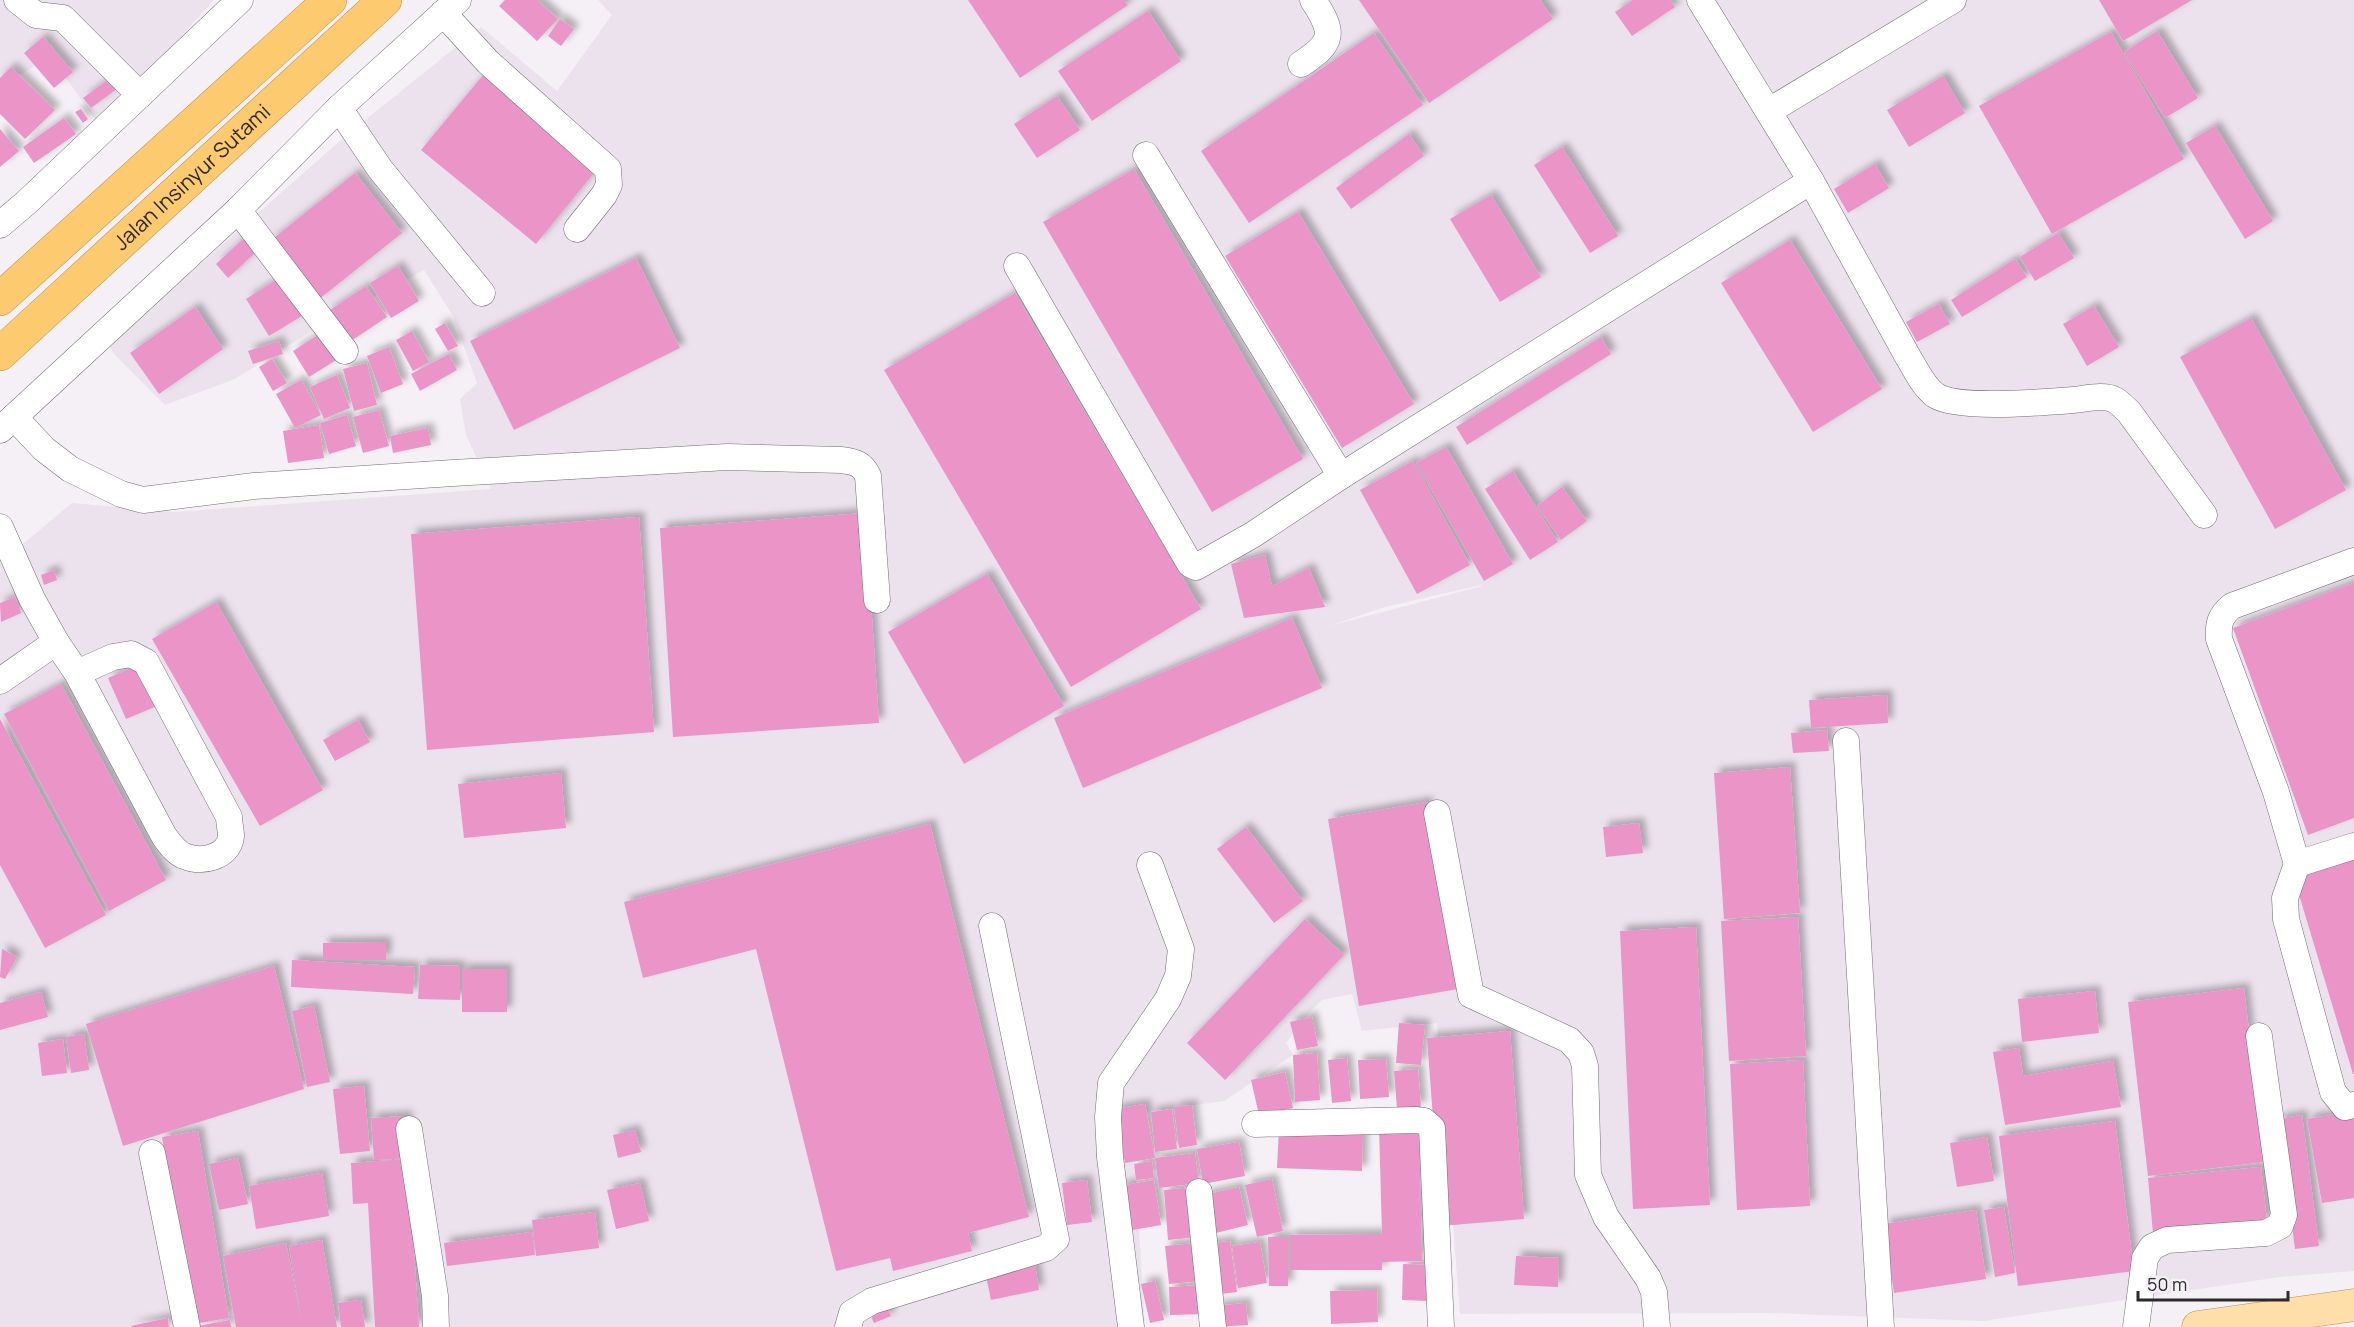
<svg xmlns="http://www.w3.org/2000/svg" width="2354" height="1327" font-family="Manrope,sans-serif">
<defs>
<filter id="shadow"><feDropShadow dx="5.5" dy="-5.5" stdDeviation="3" flood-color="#0004"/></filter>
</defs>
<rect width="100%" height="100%" fill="#f5f0f5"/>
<g fill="#ece2ed" fill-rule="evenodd">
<path d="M0 0H214L100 126 59 68 35 66 0 86Z"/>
<path d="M598 0H2354V1271L2280 1277 1983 1321 1769 1313 1460 1314 1437 1023 1362 1031 1352 994 1322 1000 1309 1013 1286 1043 1293 1055 1224 1101 1126 1115 1136 1180 1145 1327H0V563L72 503 174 512 491 489 466 435 460 399 477 383 453 316 424 270 318 327 235 379 165 405 116 356 108 345 349 133 481 27 557 91 612 15ZM1481 585 1482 586 1329 626 1385 607Z"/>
</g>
<g fill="#ea94c7" filter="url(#shadow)">
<path d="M505 0H537L558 19 537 41 499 6Z"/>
<path d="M968 0H1124L1128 5 1020 78Z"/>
<path d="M1359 0H1540L1553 19 1429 103Z"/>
<path d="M1633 0H1670L1675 7 1632 36 1615 12Z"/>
<path d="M2099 0H2192L2123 41Z"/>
<path d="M1148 11 1181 61 1092 121 1058 71Z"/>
<path d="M560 19 574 29 561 46 548 36Z"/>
<path d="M2157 31 2198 98 2165 118 2124 52Z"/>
<path d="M2111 32 2184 159 2052 234 1979 106Z"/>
<path d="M1374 33 1423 105 1249 223 1201 151Z"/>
<path d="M43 37 73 72 54 88 24 53Z"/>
<path d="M11 67 55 110 25 139 0 114V78Z"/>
<path d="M484 74 598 168 536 244 421 150Z"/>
<path d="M113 76 121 86 91 108 83 98Z"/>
<path d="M1943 76 1965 113 1909 147 1887 110Z"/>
<path d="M1057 96 1080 130 1037 158 1014 124Z"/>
<path d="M81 109 88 119 83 123 75 112Z"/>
<path d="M64 118 76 134 34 163 23 147Z"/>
<path d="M2215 126 2273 221 2245 239 2186 143Z"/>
<path d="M0 129 19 151 0 167Z"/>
<path d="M1409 134 1424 156 1351 209 1336 188Z"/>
<path d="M1562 147 1618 236 1590 253 1534 165Z"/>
<path d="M1875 164 1889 188 1848 213 1834 189Z"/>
<path d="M1134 169 1303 459 1212 512 1043 222Z"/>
<path d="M355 173 402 233 318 300 270 241Z"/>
<path d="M1491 195 1541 277 1500 302 1450 219Z"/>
<path d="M1298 212 1414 404 1342 448 1225 256Z"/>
<path d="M2058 233 2074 258 2035 281 2020 257Z"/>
<path d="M243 239 255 253 228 278 216 264Z"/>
<path d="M1790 240 1882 389 1813 432 1721 283Z"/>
<path d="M636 258 680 348 514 430 470 341Z"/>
<path d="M2015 259 2027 277 1962 317 1951 300Z"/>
<path d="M398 266 419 301 391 318 370 283Z"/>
<path d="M281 277 305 314 269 336 246 299Z"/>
<path d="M366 286 387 317 348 343 327 312Z"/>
<path d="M1015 293 1201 609 1071 687 884 370Z"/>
<path d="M1939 304 1950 324 1917 342 1906 322Z"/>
<path d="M2094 306 2119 347 2087 366 2063 324Z"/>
<path d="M195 307 223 349 159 394 130 353Z"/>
<path d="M2251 318 2346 490 2275 529 2180 357Z"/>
<path d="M445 323 458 346 448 351 435 329Z"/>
<path d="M324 331 341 357 309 377 293 351Z"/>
<path d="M412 331 429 362 413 371 396 340Z"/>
<path d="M1601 337 1611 354 1467 445 1456 427Z"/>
<path d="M279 341 283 354 253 364 248 351Z"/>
<path d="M389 347 403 384 381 393 367 356Z"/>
<path d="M449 354 457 370 420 391 411 374Z"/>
<path d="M272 359 287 383 273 391 259 367Z"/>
<path d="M367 363 377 405 354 411 343 369Z"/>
<path d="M337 375 350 408 324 419 310 387Z"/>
<path d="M301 380 321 415 295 428 276 394Z"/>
<path d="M379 410 389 446 363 453 353 417Z"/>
<path d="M347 415 356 446 329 454 320 423Z"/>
<path d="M319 425 324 458 288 463 283 431Z"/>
<path d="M428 428 431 445 393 453 390 436Z"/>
<path d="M1446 447 1513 564 1484 581 1416 463Z"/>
<path d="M1413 461 1470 565 1417 594 1360 490Z"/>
<path d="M1513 471 1558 542 1530 560 1485 489Z"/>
<path d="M1562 487 1587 521 1561 540 1537 506Z"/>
<path d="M865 513 879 723 673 737 660 528Z"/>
<path d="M639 517 654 732 427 750 411 534Z"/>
<path d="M1265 555 1272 586 1309 568 1325 607 1244 618 1231 564Z"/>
<path d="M54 570 57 580 44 585 41 575Z"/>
<path d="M987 574 1064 706 964 764 888 632Z"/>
<path d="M2354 583V818L2308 835 2233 628Z"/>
<path d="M15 597 21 613 1 622 0 603Z"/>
<path d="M216 602 323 790 260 826 152 639Z"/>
<path d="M1292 618 1322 688 1083 788 1054 718Z"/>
<path d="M139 665 157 706 126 719 108 678Z"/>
<path d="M61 684 166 880 109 911 4 714Z"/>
<path d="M1887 695 1888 723 1811 728 1809 700Z"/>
<path d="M0 719 106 915 45 948 0 865Z"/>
<path d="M358 720 370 742 335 761 323 740Z"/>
<path d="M1827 730 1829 751 1793 753 1791 733Z"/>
<path d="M1790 767 1800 913 1724 919 1714 773Z"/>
<path d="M561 773 566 828 464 838 458 784Z"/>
<path d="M1427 802 1458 989 1359 1006 1328 819Z"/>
<path d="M1639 823 1643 853 1606 857 1603 827Z"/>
<path d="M930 824 1029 1217 968 1233 972 1251 893 1271 890 1258 836 1271 756 949 643 978 624 902Z"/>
<path d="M1246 827 1303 901 1274 923 1217 849Z"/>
<path d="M2354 859V1074H2353L2294 878Z"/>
<path d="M1798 917 1806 1056 1729 1061 1721 921Z"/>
<path d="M1305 919 1344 955 1225 1080 1187 1043Z"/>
<path d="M1696 927 1710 1205 1633 1209 1620 931Z"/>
<path d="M386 942V960H323V943Z"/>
<path d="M2 949 17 957 5 979 0 977Z"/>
<path d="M292 960 415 967 413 994 291 987Z"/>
<path d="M420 965 460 966V1000L418 999Z"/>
<path d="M274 966 304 1089 123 1146 86 1024Z"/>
<rect x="462" y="969" width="45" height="43"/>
<path d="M2244 988 2264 1162 2148 1176 2128 1002Z"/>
<path d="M2095 991 2099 1033 2022 1042 2018 999Z"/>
<path d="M41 992 48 1017 0 1030V1003Z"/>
<path d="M314 1006 330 1082 307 1087 292 1011Z"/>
<path d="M1312 1017 1318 1046 1297 1050 1290 1022Z"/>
<path d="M1399 1023 1425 1025 1421 1065 1396 1063Z"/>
<path d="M1510 1031 1524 1219 1441 1226 1427 1038Z"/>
<path d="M84 1034 89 1070 71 1073 66 1037Z"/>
<path d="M63 1039 67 1073 42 1076 38 1043Z"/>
<path d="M2019 1048 2023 1076 2113 1061 2121 1107 2005 1125 1993 1052Z"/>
<path d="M1317 1053 1320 1100 1295 1102 1293 1055Z"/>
<path d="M1347 1058 1351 1101 1332 1103 1328 1060Z"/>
<path d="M1386 1059 1389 1097 1360 1099 1358 1060Z"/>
<path d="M1803 1060 1810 1206 1737 1210 1730 1064Z"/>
<path d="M1418 1069 1421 1107 1397 1109 1394 1071Z"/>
<path d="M1285 1072 1293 1108 1259 1115 1251 1080Z"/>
<path d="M364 1086 370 1151 340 1154 333 1089Z"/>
<path d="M1145 1104 1155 1158 1125 1163 1115 1109Z"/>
<path d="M1192 1105 1197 1145 1179 1148 1174 1107Z"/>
<path d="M1172 1109 1177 1149 1155 1152 1151 1112Z"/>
<path d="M2354 1111V1198L2322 1203 2307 1119Z"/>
<path d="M2302 1115 2319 1246 2295 1249 2278 1119Z"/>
<path d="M407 1116 410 1158 374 1160 371 1118Z"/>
<path d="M2115 1121 2134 1271 2018 1286 1999 1136Z"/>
<path d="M1419 1125 1422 1261 1382 1262V1270H1290V1235L1382 1234 1379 1126Z"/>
<path d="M1279 1129 1363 1132 1362 1171 1277 1168Z"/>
<path d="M635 1130 641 1152 618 1158 613 1135Z"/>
<path d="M198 1131 229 1318 193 1324 162 1137Z"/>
<path d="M1987 1137 1994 1181 1957 1187 1950 1143Z"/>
<path d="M1239 1142 1245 1176 1203 1184 1197 1149Z"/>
<path d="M1195 1153 1199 1183 1159 1188 1155 1158Z"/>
<path d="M238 1158 248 1204 219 1210 209 1164Z"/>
<path d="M408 1159 419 1327H375L368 1203 353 1204 351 1163Z"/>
<path d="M1152 1161 1154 1178 1136 1180 1134 1164Z"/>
<path d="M2261 1167 2267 1222 2153 1233 2148 1178Z"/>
<path d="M322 1173 329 1216 256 1229 249 1186Z"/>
<path d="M1272 1179 1283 1231 1257 1237 1245 1185Z"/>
<path d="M1087 1180 1092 1222 1067 1225 1062 1183Z"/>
<path d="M1154 1180 1161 1225 1127 1231 1120 1186Z"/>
<path d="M640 1183 649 1221 616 1229 607 1190Z"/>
<path d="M1194 1187 1198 1237 1168 1240 1164 1190Z"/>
<path d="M1239 1187 1248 1225 1212 1234 1204 1195Z"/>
<path d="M2004 1207 2015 1273 1995 1277 1984 1210Z"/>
<path d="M1976 1210 1986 1279 1894 1293 1884 1224Z"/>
<path d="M595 1212 599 1248 536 1256 532 1220Z"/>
<path d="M532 1232 535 1255 447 1266 444 1243Z"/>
<path d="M1268 1237H1288V1286H1269Z"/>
<path d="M322 1240 337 1327H236L223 1256 286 1243 302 1324 289 1246Z"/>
<path d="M1230 1241 1237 1292 1213 1295 1207 1244Z"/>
<path d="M1260 1242 1267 1283 1238 1288 1232 1246Z"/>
<path d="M1197 1243 1200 1281 1169 1284 1165 1246Z"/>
<path d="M1516 1256 1559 1258 1558 1287 1514 1285Z"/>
<path d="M1403 1264 1429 1265 1428 1301 1402 1300Z"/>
<path d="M1035 1265 1039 1290 991 1300 986 1276Z"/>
<path d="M1155 1281 1164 1320 1150 1323 1141 1284Z"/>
<path d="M1203 1285 1205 1314 1170 1315 1169 1287Z"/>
<path d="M1377 1290 1378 1322 1331 1324 1330 1291Z"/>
<path d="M361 1300 365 1327H341L338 1303Z"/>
<path d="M885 1301 891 1316 874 1323 868 1309Z"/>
<path d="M1246 1303 1248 1325 1217 1327 1215 1306Z"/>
<path d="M168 1318 169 1327H131V1326Z"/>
<path d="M230 1320 231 1327H198V1326Z"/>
</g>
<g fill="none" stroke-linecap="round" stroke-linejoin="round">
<g stroke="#716d71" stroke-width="27">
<g id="minor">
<path d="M17 0 36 15 63 18 140 95"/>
<path d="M443 13 488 62 608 169 609 185 604 195 577 229"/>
<path d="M1301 64C1335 42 1334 32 1313 0"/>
<path d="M339 108 380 169 482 293"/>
<path d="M1769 111 1953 0"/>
<path d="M1146 155 1341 476"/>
<path d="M1811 181 1908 357C1916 370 1923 386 1935 395 1956 410 2046 402 2073 400 2085 399 2104 394 2115 400 2120 403 2125 408 2129 412L2204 515"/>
<path d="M238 210 345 351"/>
<path d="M0 225 27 202 240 0"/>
<path d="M1017 266 1190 564 1196 567 1254 534 1341 476 1811 181 1700 0"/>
<path d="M14 417 44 449 70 469 121 494 143 500 254 486 453 473 727 457 842 460C855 462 862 463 868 476L877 600"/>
<path d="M0 430 238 210 339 108 458 0"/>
<path d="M0 527 32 599 56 642 77 673 164 836C170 844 175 852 184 856 201 863 229 858 231 836 231 830 229 823 229 817L146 662 131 654 113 657 77 673"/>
<path d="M2354 561 2232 606C2220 616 2218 623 2219 639L2276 792 2297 864 2354 846"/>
<path d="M0 681 56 642"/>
<path d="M1846 741 1881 1327"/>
<path d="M1437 813 1471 995 1569 1040 1581 1053 1585 1066 1588 1175 1606 1217 1648 1278 1654 1292 1657 1327"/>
<path d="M2297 864 2285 898 2286 919 2333 1092 2345 1107 2354 1105"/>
<path d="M1255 1124 1415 1120 1424 1121 1432 1128 1441 1327"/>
<path d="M409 1129 435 1296 436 1327"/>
<path d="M152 1153 187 1327"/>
<path d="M1199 1192 1213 1327"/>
<path d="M848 1327 852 1313 872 1301 1046 1248 1056 1239 992 926"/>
<path d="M1131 1327 1110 1157 1108 1117 1111 1083 1168 999 1178 976 1181 949 1150 865"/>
<path d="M2136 1327 2145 1258 2152 1247 2167 1240 2266 1233 2280 1226 2284 1215 2259 1036"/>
</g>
</g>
<g stroke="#b49258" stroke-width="33">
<path id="major" d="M2198 1327 2354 1305"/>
</g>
<g stroke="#b49258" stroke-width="34">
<g id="highway">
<path d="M0 299 330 0"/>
<path id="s1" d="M0 354 385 0"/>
</g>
</g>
<use href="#minor" stroke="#fff" stroke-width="26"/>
<use href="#major" stroke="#fedfa9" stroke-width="32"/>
<use href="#highway" stroke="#feca6f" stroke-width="33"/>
</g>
<g text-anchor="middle" stroke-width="4.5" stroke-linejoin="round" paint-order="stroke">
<g font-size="21" fill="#2b2a2c" stroke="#f5f0f5">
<text dy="7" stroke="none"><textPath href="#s1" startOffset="261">Jalan Insinyur Sutami</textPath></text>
</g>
</g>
<path d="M2138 1291v9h150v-9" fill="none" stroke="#2b2a2c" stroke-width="3"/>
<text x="2147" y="1291" font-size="18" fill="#2b2a2c" stroke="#f5f0f5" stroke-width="4.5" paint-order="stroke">50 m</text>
</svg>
